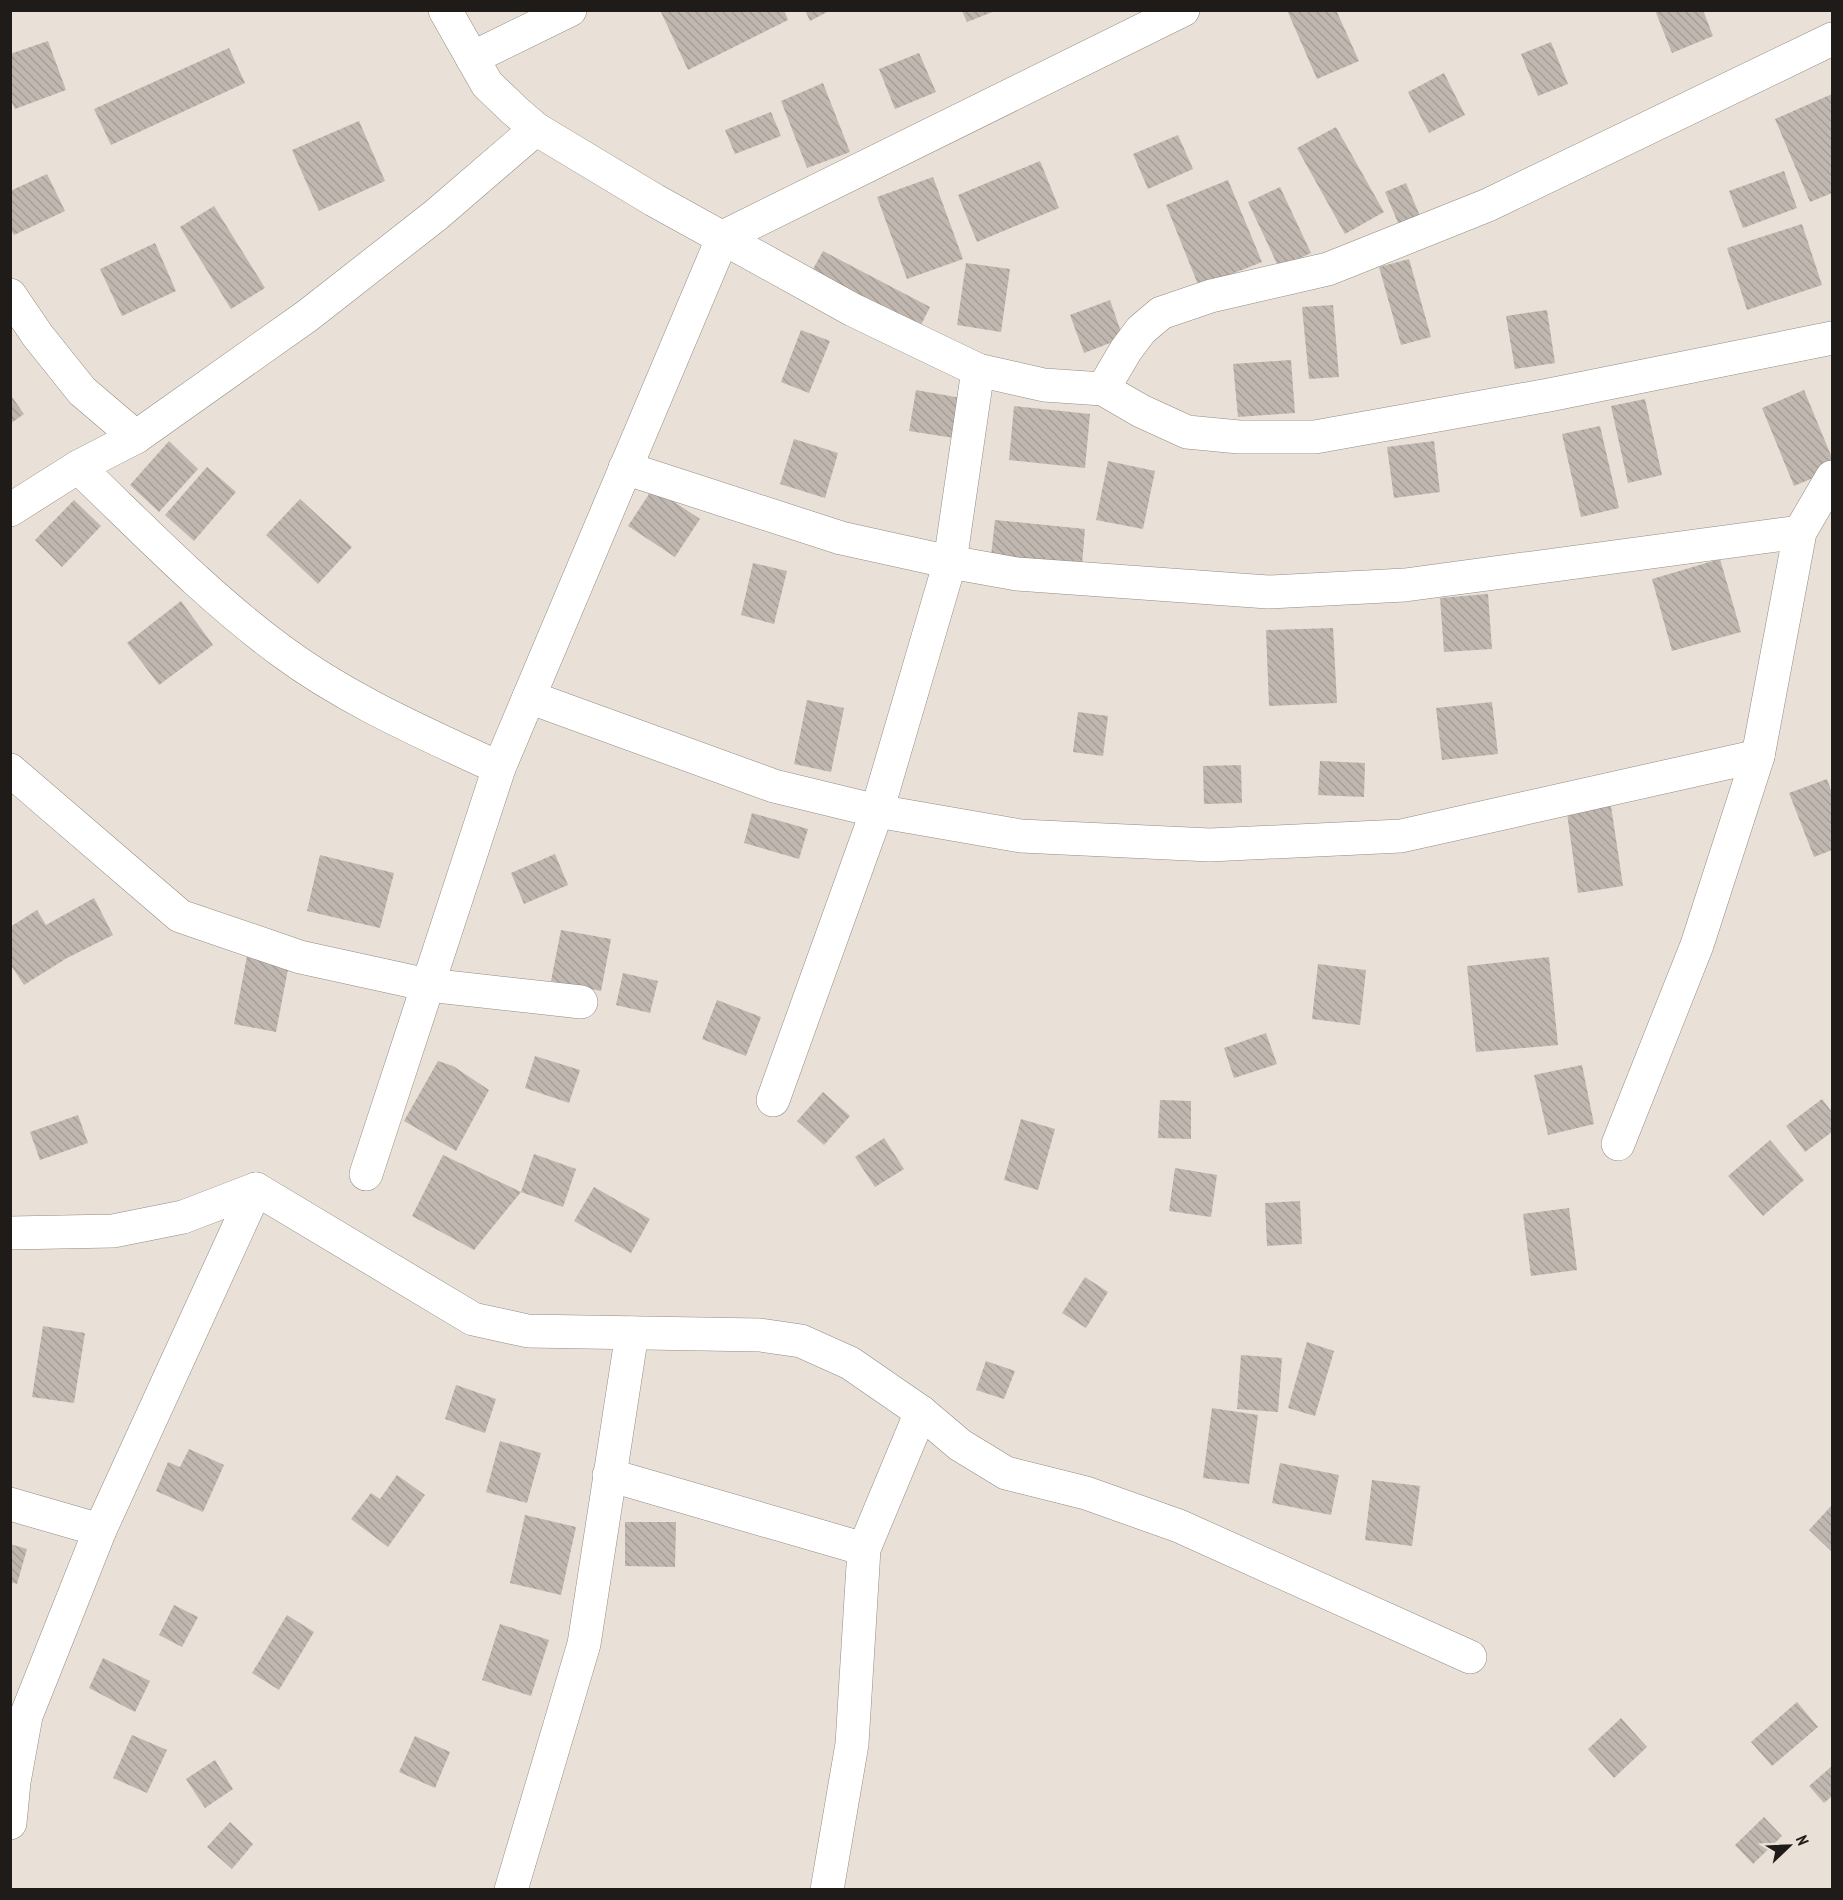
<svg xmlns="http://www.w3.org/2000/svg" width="1843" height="1900" font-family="'PT Sans Narrow',sans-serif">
<defs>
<pattern id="building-back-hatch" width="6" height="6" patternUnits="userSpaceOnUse" patternTransform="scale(1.5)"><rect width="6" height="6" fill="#c0b8b0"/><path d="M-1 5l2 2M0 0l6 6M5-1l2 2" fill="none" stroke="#a59e97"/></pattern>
</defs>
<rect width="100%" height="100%" fill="#e9e0d7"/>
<g fill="url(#building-back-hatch)">
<path d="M660 10H784L788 20 688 70Z"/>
<path d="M805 10H831L810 21Z"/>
<path d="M1287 10H1336L1359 61 1317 79Z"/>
<path d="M1655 10H1703L1713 36 1672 53Z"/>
<path d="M962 11H995L967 22Z"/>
<path d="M48 41 66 90 15 109 10 98V54Z"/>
<path d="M1551 42 1568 84 1538 96 1521 54Z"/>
<path d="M229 48 245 83 111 145 94 109Z"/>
<path d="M919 53 936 92 895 109 879 69Z"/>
<path d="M1444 73 1465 115 1429 133 1408 92Z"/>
<path d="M823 83 850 152 807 168 781 101Z"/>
<path d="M1832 94V193L1810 202 1775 119Z"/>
<path d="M771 112 781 136 735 154 725 130Z"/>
<path d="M359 121 385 181 319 211 292 150Z"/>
<path d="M1336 127 1384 212 1345 234 1297 148Z"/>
<path d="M1178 135 1193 169 1148 189 1133 154Z"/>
<path d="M1040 161 1059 208 977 242 958 195Z"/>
<path d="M1784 171 1797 208 1743 228 1729 191Z"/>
<path d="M47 174 65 211 14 235 10 228V191Z"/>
<path d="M933 177 963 259 907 279 877 197Z"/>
<path d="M1228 180 1262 262 1199 287 1166 205Z"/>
<path d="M1406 183 1420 216 1399 225 1385 192Z"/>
<path d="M1280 187 1311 253 1279 268 1248 202Z"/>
<path d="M214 206 265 288 231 309 180 227Z"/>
<path d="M1802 224 1822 285 1747 310 1727 248Z"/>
<path d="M155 243 176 291 122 316 100 269Z"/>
<path d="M823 251 930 307 920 327 812 271Z"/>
<path d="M1409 259 1431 337 1401 345 1379 267Z"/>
<path d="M966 263 1010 269 1001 332 957 325Z"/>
<path d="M1110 300 1123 338 1084 353 1070 315Z"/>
<path d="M1333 305 1339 377 1309 379 1302 307Z"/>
<path d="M1547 310 1555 363 1515 369 1506 316Z"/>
<path d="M801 330 830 341 809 393 781 382Z"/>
<path d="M1291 360 1295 413 1238 417 1233 364Z"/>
<path d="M916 390 961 398 954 438 909 431Z"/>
<path d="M1804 390 1832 458V470L1794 486 1762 408Z"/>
<path d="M10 394 24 414 10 424Z"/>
<path d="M1645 399 1662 475 1628 483 1611 406Z"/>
<path d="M1014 406 1090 414 1085 468 1009 460Z"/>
<path d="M1600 426 1619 508 1581 517 1562 434Z"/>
<path d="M794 439 838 453 825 498 780 484Z"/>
<path d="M169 441 198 469 159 512 130 485Z"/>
<path d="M1434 441 1440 492 1394 498 1387 447Z"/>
<path d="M1108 461 1155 471 1143 529 1096 520Z"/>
<path d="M207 467 236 492 194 541 165 515Z"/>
<path d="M653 488 700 519 675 557 628 526Z"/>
<path d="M300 499 352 547 318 584 266 535Z"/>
<path d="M74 500 101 526 62 567 35 540Z"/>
<path d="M995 520 1085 529 1082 565 991 556Z"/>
<path d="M1720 559 1741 632 1672 651 1652 579Z"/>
<path d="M753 563 787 571 774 624 741 615Z"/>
<path d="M1488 594 1492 649 1444 652 1440 598Z"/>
<path d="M181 601 213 645 159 685 127 643Z"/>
<path d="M1333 628 1337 703 1269 706 1266 630Z"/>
<path d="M807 700 844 708 831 772 794 764Z"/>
<path d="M1492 702 1498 754 1442 760 1436 708Z"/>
<path d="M1078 712 1108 716 1103 756 1073 752Z"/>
<path d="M1320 761 1365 763 1364 797 1318 795Z"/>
<path d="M1241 765 1242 803 1204 804 1203 766Z"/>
<path d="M1827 779 1832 793V850L1814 857 1789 793Z"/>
<path d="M1611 806 1623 886 1578 893 1567 813Z"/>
<path d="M752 813 808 829 799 859 744 843Z"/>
<path d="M555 854 568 885 524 904 511 873Z"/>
<path d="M320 855 394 873 380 928 307 911Z"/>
<path d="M94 898 113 935 67 958 24 985 10 964V927L37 910 46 925Z"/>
<path d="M561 930 611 939 601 991 551 981Z"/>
<path d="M247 956 289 964 276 1032 234 1024Z"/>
<path d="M1549 957 1558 1045 1476 1052 1467 966Z"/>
<path d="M1318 964 1366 970 1360 1025 1312 1019Z"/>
<path d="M623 973 658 981 650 1013 616 1005Z"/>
<path d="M717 1000 761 1017 746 1056 702 1039Z"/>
<path d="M1266 1033 1277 1064 1234 1078 1224 1048Z"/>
<path d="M535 1056 580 1070 569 1103 525 1088Z"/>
<path d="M438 1061 453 1066 489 1090 456 1151 404 1121Z"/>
<path d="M1582 1065 1594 1124 1548 1135 1534 1075Z"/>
<path d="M823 1092 850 1116 824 1145 797 1121Z"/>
<path d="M1822 1099 1832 1112V1132L1805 1152 1786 1126Z"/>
<path d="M1160 1100 1191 1101V1139L1158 1138Z"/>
<path d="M78 1115 88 1143 40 1160 30 1132Z"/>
<path d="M1021 1119 1055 1129 1038 1190 1004 1180Z"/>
<path d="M884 1138 904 1169 875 1187 855 1157Z"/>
<path d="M1770 1140 1804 1180 1763 1216 1728 1176Z"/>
<path d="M534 1154 576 1169 563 1207 521 1192 474 1250 412 1216 443 1155 521 1192Z"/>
<path d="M1175 1168 1217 1175 1211 1217 1169 1211Z"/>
<path d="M594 1187 650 1219 631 1253 574 1221Z"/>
<path d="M1300 1201 1302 1244 1267 1246 1265 1203Z"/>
<path d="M1569 1208 1577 1270 1531 1276 1523 1214Z"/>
<path d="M1085 1277 1108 1292 1086 1328 1062 1313Z"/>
<path d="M43 1326 85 1333 74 1403 32 1397Z"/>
<path d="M1307 1342 1334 1351 1315 1416 1288 1408Z"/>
<path d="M1241 1355 1282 1358 1278 1412 1237 1409Z"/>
<path d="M986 1361 1015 1371 1004 1399 976 1390Z"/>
<path d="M456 1385 496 1399 485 1433 445 1419Z"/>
<path d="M1212 1408 1258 1415 1249 1484 1203 1478Z"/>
<path d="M500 1441 541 1453 527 1503 486 1492Z"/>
<path d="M189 1449 224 1465 203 1512 156 1491 168 1462 180 1467Z"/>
<path d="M1280 1463 1339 1475 1331 1515 1272 1503Z"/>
<path d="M397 1475 425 1495 388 1547 351 1519 371 1493 380 1499Z"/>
<path d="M1372 1480 1420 1486 1412 1546 1365 1540Z"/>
<path d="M1832 1505V1552L1809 1530Z"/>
<path d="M525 1515 576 1527 561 1595 510 1583Z"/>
<path d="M625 1522H676L675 1567 625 1566Z"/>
<path d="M10 1544 27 1549 17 1584 10 1582Z"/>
<path d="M174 1605 198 1617 182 1647 159 1635Z"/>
<path d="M287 1615 314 1632 279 1690 252 1673Z"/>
<path d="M500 1624 549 1640 531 1696 482 1680Z"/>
<path d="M103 1658 150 1681 135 1712 89 1688Z"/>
<path d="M1797 1702 1818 1727 1772 1766 1751 1742Z"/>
<path d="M1621 1718 1647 1747 1614 1778 1588 1749Z"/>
<path d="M132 1735 167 1750 147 1793 113 1778Z"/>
<path d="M415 1736 450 1752 435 1788 399 1772Z"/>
<path d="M215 1760 233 1789 205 1808 186 1779Z"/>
<path d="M1832 1766V1796L1824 1803 1809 1786Z"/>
<path d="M1764 1817 1782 1836 1753 1864 1735 1845Z"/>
<path d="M230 1822 253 1844 232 1869 207 1847Z"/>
</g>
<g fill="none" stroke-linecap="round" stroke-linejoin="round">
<g stroke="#938b83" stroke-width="34">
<g id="street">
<path d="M445 10 487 84 514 110 536 129 654 200 853 310 978 370 1044 385 1103 389 1141 411 1187 432 1239 437H1315L1549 395 1832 338"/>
<path d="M472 58 570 10"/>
<path d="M10 295 38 336 82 391 136 437"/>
<path d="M1103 389 1126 350 1141 330 1161 313 1211 296 1328 269 1488 205 1832 39"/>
<path d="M78 467C144 530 207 596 280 650 347 700 424 733 499 768"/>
<path d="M625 468 841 538 950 562 1017 574 1268 592 1405 585 1800 532"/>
<path d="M10 510 78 467 136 437 307 316 436 215 536 129"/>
<path d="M529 697 774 786 877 811 1021 836 1210 845 1401 836 1758 756"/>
<path d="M10 770 180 916 300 957 428 985 581 1002"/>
<path d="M773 1100 877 811 950 562 978 370"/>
<path d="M1618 1144 1697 945 1758 756 1800 532 1832 477"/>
<path d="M366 1174 499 768 723 237 1183 10"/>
<path d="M10 1233 113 1231 183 1217 256 1189 473 1319 528 1331 760 1335 801 1341 850 1363 921 1412 960 1445 1006 1473 1086 1493 1179 1526 1470 1657"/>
<path d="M609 1475 864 1549"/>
<path d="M10 1504 100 1530"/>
<path d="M10 1823 14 1782 26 1716 100 1530 256 1189"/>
<path d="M511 1890 584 1644 632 1333"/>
<path d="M827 1890 852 1744 864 1549 921 1412"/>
</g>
</g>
<use href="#street" stroke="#fff" stroke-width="33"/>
</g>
<rect width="1843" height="1900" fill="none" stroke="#1e1b18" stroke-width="24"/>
<g transform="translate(1789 1846) rotate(67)" stroke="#e9e0d7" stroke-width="4.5" paint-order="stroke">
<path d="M0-4.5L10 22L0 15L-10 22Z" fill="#1e1b18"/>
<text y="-9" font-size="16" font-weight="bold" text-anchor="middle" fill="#1e1b18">N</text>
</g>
</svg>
